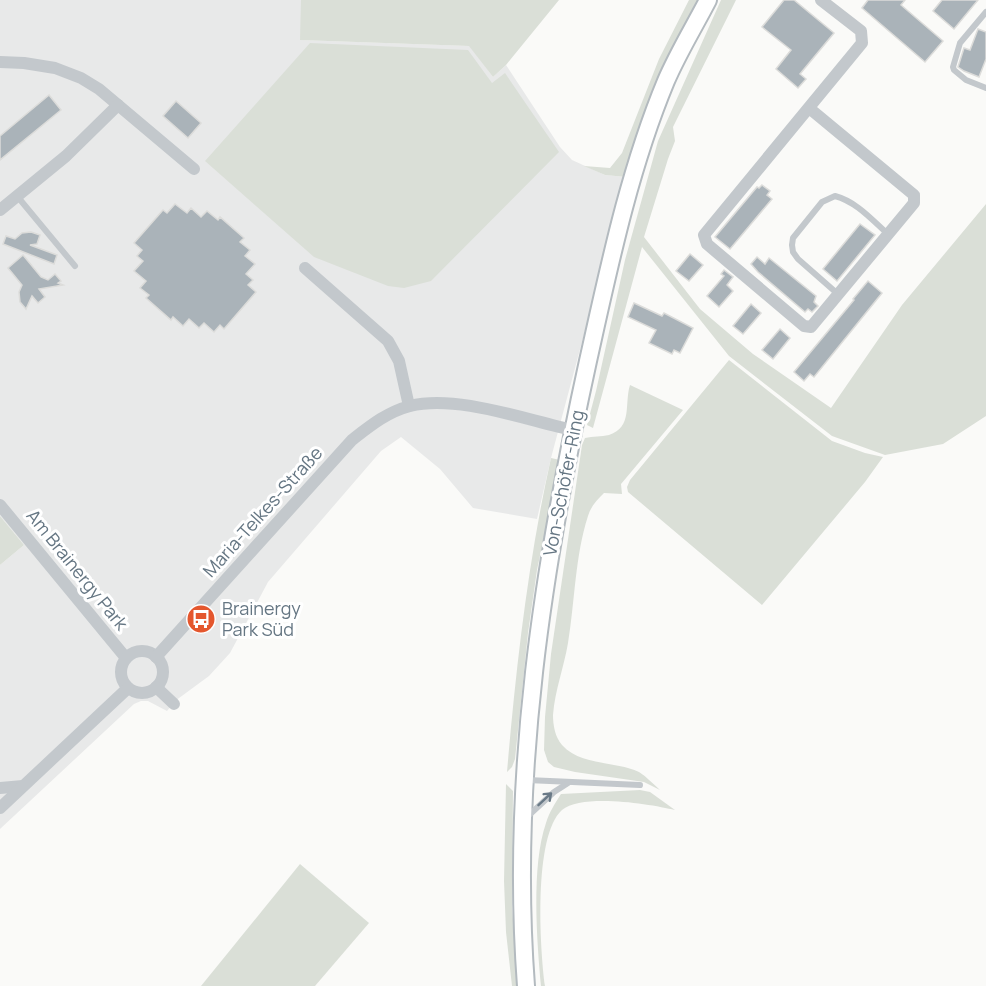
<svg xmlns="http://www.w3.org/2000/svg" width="986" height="986" font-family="Manrope,sans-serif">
<rect width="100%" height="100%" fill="#fafaf8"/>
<path fill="#e8e9e9" d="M0 0H301V40L470 46 493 77 506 65 560 147 572 160 605 175 626 177 551 458 537 519 473 508 440 469 401 437 381 451 268 582 230 653 209 676 175 701 167 711 148 701H141L134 704 0 829V565L24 545 0 516Z"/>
<g fill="#dadfd7">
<path d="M301 0H559L506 65 493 77 469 46 300 40Z"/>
<path d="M689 0H701L626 177 605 175 584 166 610 168 622 153 659 59Z"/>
<path d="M721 0H736L673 127 675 141 668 159 644 237 700 309 753 354 831 408 902 305 986 204V416L943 444 885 455 832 436 729 356 642 247 593 428 587 425 596 391 625 260 658 141Z"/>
<path d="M310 43 468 50 492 83 505 73 559 152 431 281 404 288 388 286 314 257 205 161Z"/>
<path d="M729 360 832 441 865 453 883 457 865 482 762 605 628 492 627 487 630 480Z"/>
<path d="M630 385 683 410 621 484 622 494 604 493C597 500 591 506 588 516 575 556 575 601 568 643 564 667 555 690 553 715 553 725 555 737 562 745 581 766 616 761 639 772 647 777 653 784 660 790L644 782 575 772 554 767 548 762 544 750 545 717 551 654 582 445 585 438C593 436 601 437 609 435 633 427 624 404 630 385Z"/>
<path d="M551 458 560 460 537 570 528 633 515 759 512 767 507 772C516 667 528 561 551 458Z"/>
<path d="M0 516 24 545 0 565Z"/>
<path d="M506 784 513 791 512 908 519 986H512L506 932 504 881Z"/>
<path d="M640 790 650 792 675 810C651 804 582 793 562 810 533 836 540 949 545 986H541C537 941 531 866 546 823 549 813 555 803 561 794Z"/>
<path d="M300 864 369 923 315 986H201Z"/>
</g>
<g fill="#aab3b9" stroke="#dcdcda" stroke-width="1.5">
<path d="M784 0H794L834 33 800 74 806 79 798 88 776 69 791 50 762 27Z"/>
<path d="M868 0H905L901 5 943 41 925 62 862 8Z"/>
<path d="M942 0H978L954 29 933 11Z"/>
<path d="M978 29 986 32V59L979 77 964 71 958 67 964 48 970 50Z"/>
<path d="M49 95 61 110 0 160V136Z"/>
<path d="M176 101 201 123 188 138 163 116Z"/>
<path d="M762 185 770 191 767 195 772 199 730 249 715 237 757 187 759 188Z"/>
<path d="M175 204 187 213 191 208 201 217 207 211 218 220 220 217 244 238 240 242 250 250 245 256 255 264 246 274 253 280 248 285 256 292 224 329 220 325 214 332 204 323 199 328 189 319 183 326 173 317 171 320 146 298 149 295 140 288 146 281 134 271 143 261 137 256 142 250 134 243 163 210 167 213Z"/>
<path d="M860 224 875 235 837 281 823 269Z"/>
<path d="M31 232 40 235 37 244 30 245 57 255 54 264 3 244 6 236 15 239 22 233Z"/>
<path d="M690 254 703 265 689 281 676 271Z"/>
<path d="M23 255 41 277 48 280 55 274 61 281 58 283 63 285 39 289 45 297 38 303 32 296 26 309 20 302 19 292 22 285 8 268Z"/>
<path d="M757 257 765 264 769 258 816 296 814 302 818 306 812 312 808 309 805 312 758 272 751 264Z"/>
<path d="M724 270 733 277 727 285 733 291 719 307 707 296 724 276 721 274Z"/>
<path d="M868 281 882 293 814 377 810 374 804 381 794 372 854 300 853 299Z"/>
<path d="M634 303 662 316 664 313 693 328 680 353 674 350 672 354 649 343 656 330 628 317Z"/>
<path d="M751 304 761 313 743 334 733 326Z"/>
<path d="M780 329 790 338 773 359 762 350Z"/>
</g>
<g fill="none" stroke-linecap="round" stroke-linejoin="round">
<g stroke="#b3babf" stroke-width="20">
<path id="secondary" d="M526 986C510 775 543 566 588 361 609 267 629 170 666 81 678 53 694 27 708 0"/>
</g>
<g stroke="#c3c8cc" stroke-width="6">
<path d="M986 12 960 43 953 67 954 70 966 80 986 88"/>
<path d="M17 196 75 266"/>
<path d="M839 295 798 259 793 252 792 245 793 238 822 202 835 196C857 202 872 220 889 235"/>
<path d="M527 780 640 785"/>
<path d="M528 816 554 792 568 783"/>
</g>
<g stroke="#c3c8cc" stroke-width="12">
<path d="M0 62 24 63 55 68 81 78 99 89 194 169"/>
<path d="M809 108 914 195V203L811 327 804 326 707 244 704 235 862 43 861 31 821 0"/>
<path d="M0 210 66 156 118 105"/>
<path d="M305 268 388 341 399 361 409 406"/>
<path d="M0 505 126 658"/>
<circle cx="142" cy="672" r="21"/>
<path d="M156 657 352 440C370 426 387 412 410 406 456 394 526 420 573 430"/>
<path d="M156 687 174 704"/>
<path d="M0 788 23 786"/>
<path d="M0 808 128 688"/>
</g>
<use href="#secondary" stroke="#fff" stroke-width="16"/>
</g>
<defs><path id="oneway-shaft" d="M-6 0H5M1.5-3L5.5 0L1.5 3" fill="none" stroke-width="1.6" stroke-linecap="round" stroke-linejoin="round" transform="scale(1.5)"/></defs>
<use stroke="#6a7a87" href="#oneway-shaft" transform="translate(545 799) rotate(-43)"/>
<defs>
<g id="bus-disc" transform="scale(1.5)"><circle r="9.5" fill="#e4572e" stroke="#fff"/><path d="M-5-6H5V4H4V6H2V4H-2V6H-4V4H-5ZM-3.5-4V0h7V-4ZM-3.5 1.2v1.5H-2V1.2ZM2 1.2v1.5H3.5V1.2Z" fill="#fff"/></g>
</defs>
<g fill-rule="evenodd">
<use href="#bus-disc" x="201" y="619"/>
</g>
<g text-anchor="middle" stroke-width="6" stroke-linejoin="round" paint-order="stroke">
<g font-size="18" fill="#657683" stroke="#fff">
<text transform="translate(564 483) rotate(-79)" y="6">Von-Schöfer-Ring</text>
<text transform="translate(263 512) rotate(-48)" y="6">Maria-Telkes-Straße</text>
<text transform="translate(77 570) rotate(51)" y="6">Am Brainergy Park</text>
</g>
<g font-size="18" fill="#657683" stroke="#fff" text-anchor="start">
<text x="222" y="615">Brainergy<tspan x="222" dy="21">Park Süd</tspan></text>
</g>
</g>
</svg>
